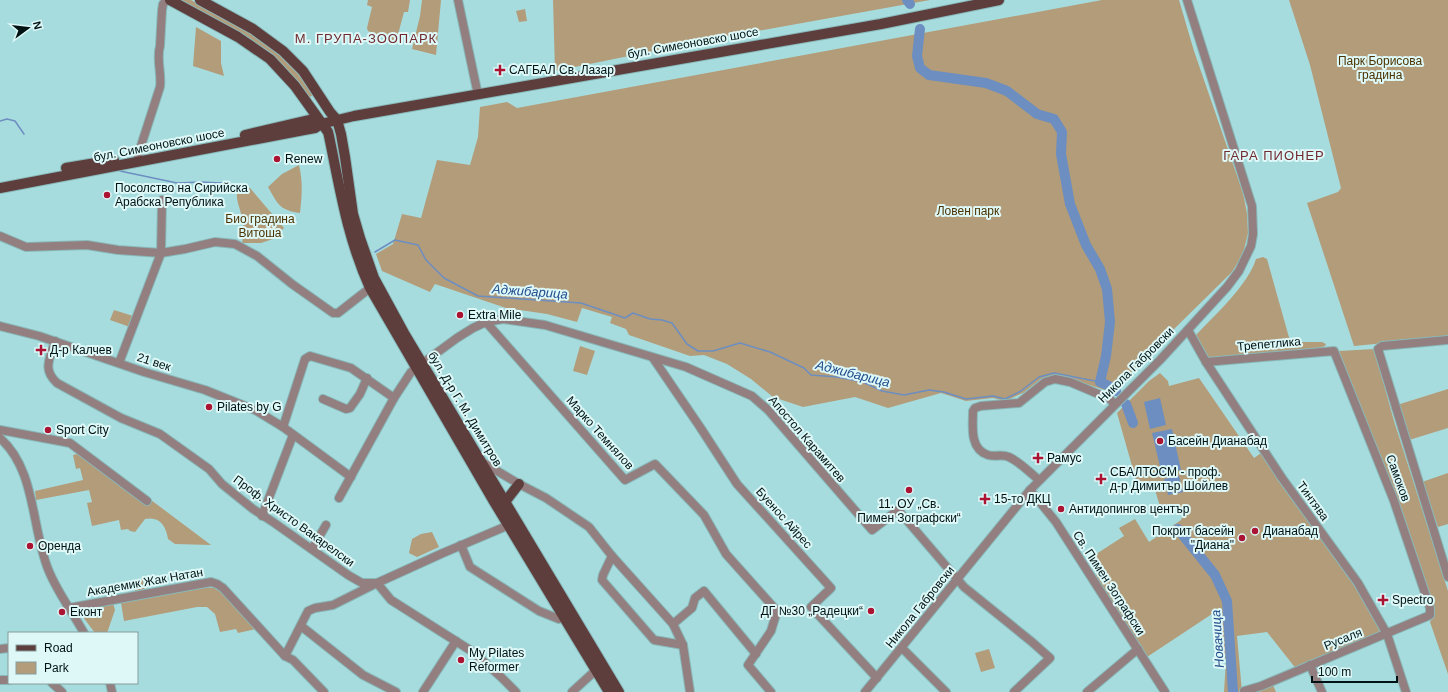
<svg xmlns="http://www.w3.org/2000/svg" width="1448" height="692" font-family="Arial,sans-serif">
<rect width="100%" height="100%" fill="#a7dcde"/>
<g fill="#b39c79">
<path d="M178 0H191L264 40 292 64 315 94 308 98 293 76Z"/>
<path d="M368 0H410L408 12H404L396 42 368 31 367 28 372 7 367 5Z"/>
<path d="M422 0H441L436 55 412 49 420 16Z"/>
<path d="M553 0H930L713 39 555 71Z"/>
<path d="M1102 0H1179L1194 51 1243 193 1247 213 1248 233 1243 254 1232 272 1172 331 1116 389 1108 391 1077 381 1055 375 1041 379 1023 393 1005 401 993 398 966 401 941 393 888 408 855 397 803 407 773 397 751 379 727 364 704 355 690 356 629 335 626 329 610 323 612 317 582 308 577 322 547 314 506 308 435 284 430 292 382 271 376 254 393 244 402 214 421 218 437 160 470 165 478 137 480 107 507 102 517 108Z"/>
<path d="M1289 0H1448V337L1354 346 1307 203 1338 192 1341 188 1310 65Z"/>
<path d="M525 9 527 21 519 22 516 11Z"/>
<path d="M196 27 221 41V63L224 76 193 66Z"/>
<path d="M299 165C303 182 302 196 300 213 279 210 278 204 268 187L282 174Z"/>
<path d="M242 185 250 188 284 228 273 239 261 243H242C244 234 244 227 242 218 240 206 236 203 237 190Z"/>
<path d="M1263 257 1267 259 1290 341 1293 342H1322L1326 344 1325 346 1319 348 1318 350 1209 358 1196 335C1215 315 1248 285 1256 259Z"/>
<path d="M114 310 133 316 130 327 110 320Z"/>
<path d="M580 346 595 351 587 375 573 371Z"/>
<path d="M1374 349 1394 421 1448 591V674L1430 622 1434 615 1400 506 1339 351Z"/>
<path d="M1160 373 1168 381 1169 386 1199 378 1254 458 1264 451 1358 583 1383 632 1297 670 1267 632 1237 636 1242 692H1224L1226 661 1215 612 1144 659 1091 578 1099 573 1090 558 1124 536 1119 528 1135 519 1149 542 1181 520 1185 508 1161 510 1153 483 1138 487 1117 413 1149 381Z"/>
<path d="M1448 389V428L1409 440 1397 405Z"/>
<path d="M77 454 148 504 151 500 211 545 175 544 168 539C166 526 160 516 145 519L135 532 130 531 128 529 121 530 119 520 92 526 87 503 92 502 89 490 36 500 35 491 83 480 80 468 76 469 73 455Z"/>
<path d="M1448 473V524L1438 527 1422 482Z"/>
<path d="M432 532 439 547 417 557 409 553 412 539 421 534Z"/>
<path d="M142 577 145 589 135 591V590Z"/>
<path d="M206 587 214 588 220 591 256 629 238 633 236 629 220 632 215 614 207 607H197L124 621 121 603Z"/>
<path d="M113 603 115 610 107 633H95L80 613V610Z"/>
<path d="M989 649 995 668 981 672 975 653Z"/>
<path d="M1273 685 1276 692H1251Z"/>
</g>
<g fill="#6c8ec1">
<path d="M1160 398 1166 425 1150 429 1144 402Z"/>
<path d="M1172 429 1181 470 1162 475 1152 433Z"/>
<path d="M1179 476 1183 492 1168 495 1164 479Z"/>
</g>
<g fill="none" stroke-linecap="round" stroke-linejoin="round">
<g stroke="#6c8ec1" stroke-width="1.5">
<path d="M0 121 7 119 15 121 24 134"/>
<path d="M120 171 177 183 201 182 221 183 239 187"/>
<path d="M375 252 395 240 418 245 426 260 444 278 478 296 581 303 625 318 633 313 650 319 662 320 672 323 687 344 698 351H713L740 343 770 352 804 368 811 375 837 377 863 382 882 391 904 395 929 390 944 392 966 399 993 396 1005 399 1021 391 1039 377 1054 373 1100 382"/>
</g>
<g stroke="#6c8ec1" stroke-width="10">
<path d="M907 0 910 4"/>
<path d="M920 29 917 56 920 68 929 75 986 83 1007 91 1037 114 1054 119 1062 132 1061 154 1070 204 1086 245 1100 269 1107 289 1110 322 1106 356 1100 382 1109 386 1116 391"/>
<path d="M1126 404 1133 423"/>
<path d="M1178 529 1215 575 1227 601 1233 692"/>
</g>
<g stroke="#89b8b9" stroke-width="10">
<g id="minor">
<path d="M458 0 478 95"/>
<path d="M138 155 160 87C162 74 156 59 160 46L162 10 163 4 167 0"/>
<path d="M0 236 26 247 87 245 118 250 161 253 185 249 215 242 235 244 257 256 292 284 333 313H338L370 288"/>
<path d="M486 322 625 480 655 464 704 515 726 554 777 611 771 631 748 665 771 692"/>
<path d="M0 326 39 336 144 372 205 390 255 410 283 427 351 477"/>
<path d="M1188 330 1206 362 1282 478 1358 583 1387 634 1406 692"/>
<path d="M1448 340 1382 346 1378 349 1448 577"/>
<path d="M55 341C50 359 42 369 57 383L121 418 160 434 209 469 222 484 253 509 273 522 348 575 362 583H377"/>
<path d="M653 358 700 427 737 484 831 588 811 607 877 678"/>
<path d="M1206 362 1334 351 1394 501 1430 608V615L1428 616 1261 686 1244 691"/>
<path d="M119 363 161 253 162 200"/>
<path d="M323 399 346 409 350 408 360 394 367 378"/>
<path d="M283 427 305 359 310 356 351 368 394 398"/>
<path d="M0 430 70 443 147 501"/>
<path d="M0 438C36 470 31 526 48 569 57 592 72 611 84 633"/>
<path d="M482 462 519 484 546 498 589 527 612 556 673 624 683 645 690 692"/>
<path d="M1039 480C1030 473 1020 462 1009 457 1002 454 995 457 988 455 969 449 973 425 973 411L975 408 981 406 1019 403 1045 382 1055 379 1070 382 1110 399 1114 404"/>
<path d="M1030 490 1056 522 1165 692"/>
<path d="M339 498 394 398 411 372 416 368 457 338 473 328 486 322 503 319 545 325 686 367 752 396 768 410 872 530 898 510 964 587 1032 642 1050 658 1014 692"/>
<path d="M262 516 293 435"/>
<path d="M461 545 470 567 539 611 559 619 563 616"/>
<path d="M312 549 326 525"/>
<path d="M612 556 603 575 602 580 654 640 683 645"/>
<path d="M377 583 391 600 473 652 501 677 516 692"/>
<path d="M69 608 211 582 217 584 223 588 285 656 293 660 324 692"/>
<path d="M673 624 692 608 695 598 704 591 756 654"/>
<path d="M301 626 363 675 396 692"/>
<path d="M902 648 946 692"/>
<path d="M0 649 9 648"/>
<path d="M285 656 308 611 315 608 333 605 377 583 443 553 509 525"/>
<path d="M1310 665 1322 692"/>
<path d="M0 680H9"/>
<path d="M52 683 62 692"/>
<path d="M110 683 112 692"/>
<path d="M423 692 456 641"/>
<path d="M572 692 596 670"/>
<path d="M865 692 1030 490 1160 360 1227 287 1239 271 1251 246 1253 234 1252 206 1187 0"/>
<path d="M1087 692 1138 649"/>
</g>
</g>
<g stroke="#89b8b9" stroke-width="12">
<g id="major">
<path d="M170 0 238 37 270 59 295 86 328 132 329 136C340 189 347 237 370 288L493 500 609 692"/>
<path d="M200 0 253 29 283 51 303 71 330 112 337 120 341 134 345 157 353 214 360 238 374 278 404 333 619 692"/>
<path d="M245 135 309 120 321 124"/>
<path d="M66 168 114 160"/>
<path d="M0 188 304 130 315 128 321 124 354 116 881 24 999 0"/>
<path d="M505 502 519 484"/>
</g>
</g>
<use href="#minor" stroke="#937f7f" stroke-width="8"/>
<use href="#major" stroke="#5e3d3d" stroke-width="10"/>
</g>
<g fill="#aa1332" stroke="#def8f8" stroke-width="1.5">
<path d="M498 64h4v4h4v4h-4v4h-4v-4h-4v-4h4z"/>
<circle cx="277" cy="159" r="4"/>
<circle cx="107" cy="195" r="4"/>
<circle cx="460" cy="315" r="4"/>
<path d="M39 344h4v4h4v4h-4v4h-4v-4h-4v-4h4z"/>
<circle cx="209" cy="407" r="4"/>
<circle cx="48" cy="430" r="4"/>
<circle cx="1160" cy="441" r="4"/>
<path d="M1036 452h4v4h4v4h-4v4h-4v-4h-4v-4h4z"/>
<path d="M1099 473h4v4h4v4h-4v4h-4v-4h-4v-4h4z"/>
<circle cx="909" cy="490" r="4"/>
<path d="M983 493h4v4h4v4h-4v4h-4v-4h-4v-4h4z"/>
<circle cx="1061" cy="509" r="4"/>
<circle cx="1255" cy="531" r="4"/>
<circle cx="1242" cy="538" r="4"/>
<circle cx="30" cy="546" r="4"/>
<path d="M1381 594h4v4h4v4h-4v4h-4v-4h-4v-4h4z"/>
<circle cx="871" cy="611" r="4"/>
<circle cx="62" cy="612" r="4"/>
<circle cx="461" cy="660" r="4"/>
</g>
<g text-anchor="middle" stroke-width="4" stroke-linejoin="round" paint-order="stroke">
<g font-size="12" fill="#001213" stroke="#def8f8">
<text transform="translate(693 43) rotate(-10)" y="4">бул. Симеоновско шосе</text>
<text transform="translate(159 145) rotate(-11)" y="4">бул. Симеоновско шосе</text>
<text transform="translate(1269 344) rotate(-5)" y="4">Трепетлика</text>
<text transform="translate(154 362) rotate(18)" y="4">21 век</text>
<text transform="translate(1136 365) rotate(-45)" y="4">Никола Габровски</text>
<text transform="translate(465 409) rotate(59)" y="4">бул. Д-р Г. М. Димитров</text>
<text transform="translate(600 433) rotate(48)" y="4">Марко Темнялов</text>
<text transform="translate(807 439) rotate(49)" y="4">Апостол Карамитев</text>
<text transform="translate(1398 478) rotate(70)" y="4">Самоков</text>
<text transform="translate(1313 501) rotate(54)" y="4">Тинтява</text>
<text transform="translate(784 518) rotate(48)" y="4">Буенос Айрес</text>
<text transform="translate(294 521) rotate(36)" y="4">Проф. Христо Вакарелски</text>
<text transform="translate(145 582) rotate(-10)" y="4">Академик Жак Натан</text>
<text transform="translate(1109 583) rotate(57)" y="4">Св. Пимен Зографски</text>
<text transform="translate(920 607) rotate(-51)" y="4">Никола Габровски</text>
<text transform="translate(1343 639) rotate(-22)" y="4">Русаля</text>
</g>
<g font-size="12" fill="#4b3302" stroke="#def8f8">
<text x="1380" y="65">Парк Борисова<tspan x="1380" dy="14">градина</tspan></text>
<text x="968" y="215">Ловен парк</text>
<text x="260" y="223">Био градина<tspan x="260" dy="14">Витоша</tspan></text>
</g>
<g font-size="12" fill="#001213" stroke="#def8f8" text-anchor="start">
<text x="509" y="74">САГБАЛ Св. Лазар</text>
<text x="285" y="163">Renew</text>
<text x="115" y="192">Посолство на Сирийска<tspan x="115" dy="14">Арабска Република</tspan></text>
<text x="468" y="319">Extra Mile</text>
<text x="50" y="354">Д-р Калчев</text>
<text x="217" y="411">Pilates by G</text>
<text x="56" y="434">Sport City</text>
<text x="1168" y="445">Басейн Дианабад</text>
<text x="1047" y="462">Рамус</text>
<text x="1110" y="476">СБАЛТОСМ - проф.<tspan x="1110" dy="14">д-р Димитър Шойлев</tspan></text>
<text x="994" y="503">15-то ДКЦ</text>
<text x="909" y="508" text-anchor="middle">11. ОУ „Св.<tspan x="909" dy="14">Пимен Зографски“</tspan></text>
<text x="1069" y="513">Антидопингов център</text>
<text x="1234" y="535" text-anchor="end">Покрит басейн<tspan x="1234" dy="14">"Диана"</tspan></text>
<text x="1263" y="535">Дианабад</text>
<text x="38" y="550">Оренда</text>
<text x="1392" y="604">Spectro</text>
<text x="863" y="615" text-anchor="end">ДГ №30 „Радецки“</text>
<text x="70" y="616">Еконт</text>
<text x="469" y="657">My Pilates<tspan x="469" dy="14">Reformer</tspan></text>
</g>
<g font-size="13" letter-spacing="1" fill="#722b30" stroke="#def8f8">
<text x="366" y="43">М. ГРУПА-ЗООПАРК</text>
<text x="1274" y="160">ГАРА ПИОНЕР</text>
</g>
<g font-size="13" font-style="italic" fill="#214d8c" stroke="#def8f8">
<text transform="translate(530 291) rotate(4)" y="5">Аджибарица</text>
<text transform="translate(853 373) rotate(14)" y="5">Аджибарица</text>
<text transform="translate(1217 639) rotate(-94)" y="5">Новачица</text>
</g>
</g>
<rect x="8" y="632" width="130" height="52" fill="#def8f8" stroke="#859c9c"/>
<rect x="16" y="645" width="20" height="6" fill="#5e3d3d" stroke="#859c9c"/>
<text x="44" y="652" font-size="12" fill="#001213">Road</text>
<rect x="16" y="662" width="20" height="12" fill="#b39c79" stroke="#859c9c"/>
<text x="44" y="672" font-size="12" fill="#001213">Park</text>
<g transform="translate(28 28) rotate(75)" stroke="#def8f8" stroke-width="3" paint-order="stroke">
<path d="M0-3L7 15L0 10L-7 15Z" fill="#001213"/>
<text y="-6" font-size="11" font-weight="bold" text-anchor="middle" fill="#001213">N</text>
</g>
<path d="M1312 676v6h85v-6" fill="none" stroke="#001213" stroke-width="2"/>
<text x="1318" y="676" font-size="12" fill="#001213" stroke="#def8f8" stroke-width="3" paint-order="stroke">100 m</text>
</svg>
